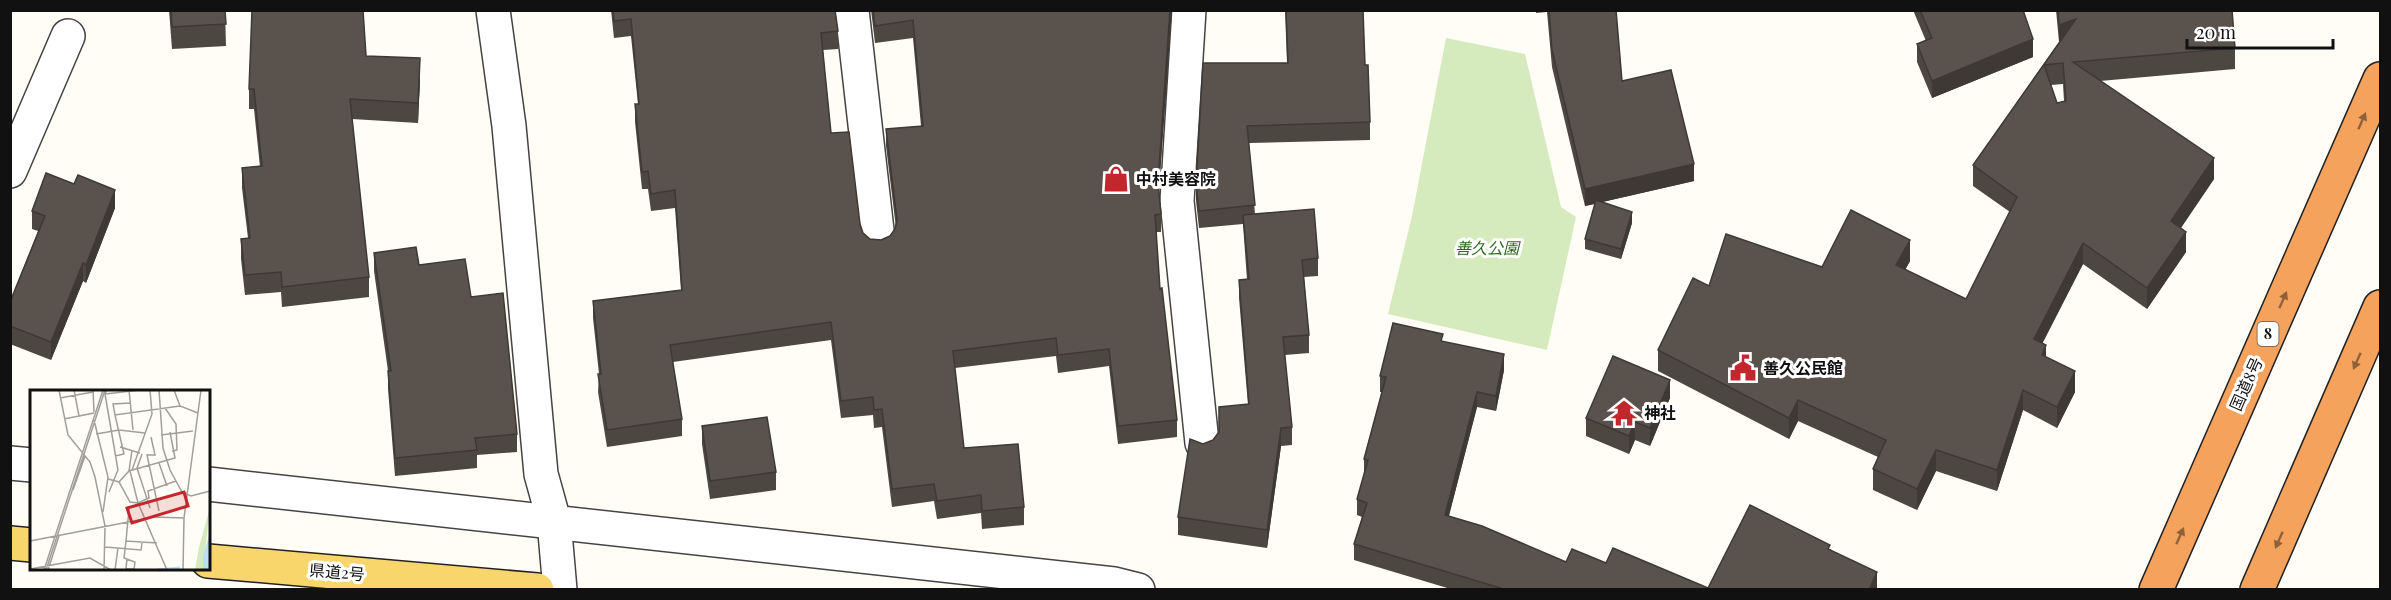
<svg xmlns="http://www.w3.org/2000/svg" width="2391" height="600" font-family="'Playfair Display','Noto Sans JP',serif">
<rect width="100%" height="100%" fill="#fffdf5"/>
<path fill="#d5ebbd" d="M1446 38 1525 54 1561 207 1576 217 1547 350 1388 314 1412 216Z"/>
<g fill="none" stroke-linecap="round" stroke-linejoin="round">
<g stroke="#444" stroke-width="36">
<g id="minor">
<path d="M493 10 509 126 541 474 554 521 560 590"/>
<path d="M852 10 878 239"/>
<path d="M1189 10 1177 201 1202 443"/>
<path d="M10 171 68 36"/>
<path d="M10 463 32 465"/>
<path d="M208 484 1114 584 1138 590"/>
</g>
</g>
<g stroke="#222" stroke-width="36">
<g id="major">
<path d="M10 543 32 545"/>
<path d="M208 561 537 590"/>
</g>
</g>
<g stroke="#222" stroke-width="36">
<g id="highway">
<path d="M2156 590 2380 79"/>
<path d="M2257 590 2380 307"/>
</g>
</g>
<use href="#minor" stroke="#fff" stroke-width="33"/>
<use href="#major" stroke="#f9d66b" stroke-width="33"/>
<use href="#highway" stroke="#f5a25d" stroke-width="33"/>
</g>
<g fill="#4d4742" fill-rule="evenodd">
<path d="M169 10H225L226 46 172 49Z"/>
<path d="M611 10H835L838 31V49L823 50 831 133 860 224 863 233 870 239 881 240 890 236 896 228 886 146V129L921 126 913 38 875 43 871 10H1172L1159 190 1161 214V232H1156L1160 289 1177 420V437L1118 444 1109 366 1058 373 1056 356 955 368 964 448 1024 507V525L982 529 981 513 937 519 934 501 892 507 882 427 874 428 873 415 841 418 831 340 673 362 682 419V436L607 447 598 392 599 374 593 318V301L681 290 675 208 651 211 648 189H642L635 122V104H638L631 36 614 38Z"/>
<path d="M1285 10H1363L1365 65 1370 122V140L1249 143 1255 214 1318 258V276L1304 277 1309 335V353L1285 355 1292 427V445L1281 446 1267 548 1178 535V517L1203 444 1213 440 1248 405 1239 298V280H1247L1243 224 1199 228 1196 201V183L1287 63Z"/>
<path d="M1536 10H1616L1622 81 1694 181 1602 202 1632 223 1621 259 1585 249V239L1595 204 1585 206 1552 67 1547 12 1536 13Z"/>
<path d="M1913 10H2023L2033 57 1932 98 1917 62V44L1926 41Z"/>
<path d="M2056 10H2232L2235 48V69L2100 81 2214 179 2181 228 2186 252 2147 309 2083 264 2042 343 2046 357 2075 392 2057 428 2023 410 1997 491 1936 471 1917 510 1873 490V469L1878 457 1798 421 1789 439 1658 371V350L1709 286 1822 267 1910 261 1905 270 1966 299 2010 212 1973 186V165L2059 42ZM2063 84 2064 101 2057 103 2051 85Z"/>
<path d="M366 56 420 79 418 123 352 119 369 277V297L282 307 281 292 245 295 241 259V239L248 238 242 188V168L260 167 254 109H249V89Z"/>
<path d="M115 208 86 283 83 281 51 360 10 344V302L38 231 32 229V211Z"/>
<path d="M374 253 419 265 471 297 517 434V452L477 455V468L395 476 388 389V371L374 271Z"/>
<path d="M1443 341 1504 370 1496 411 1477 407 1449 516 1566 562 1606 563 1708 588 1830 549 1877 588V590H1454L1354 560V544L1362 517 1357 515V499L1364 475V459L1382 392H1380V376Z"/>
<path d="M1670 398 1650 446 1635 440 1629 454 1586 436V418Z"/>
<path d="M702 426 776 472V490L710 499 702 444Z"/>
</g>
<g fill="#3f3936">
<path d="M1170 10H1172L1158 200V182Z"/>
<path d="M2076 19 2059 46V25Z"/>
<path d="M2033 39V57L1932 98V81Z"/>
<path d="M420 58V79L418 123V103Z"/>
<path d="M2214 158V179L2171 242V221Z"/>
<path d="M1694 164V181L1585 206V189Z"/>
<path d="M115 190V208L86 283V265Z"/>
<path d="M1632 212V223L1621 259V249Z"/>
<path d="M2186 232V252L2147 309V288Z"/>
<path d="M1910 240V261L1896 286V265Z"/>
<path d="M2083 243V264L2034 360V339Z"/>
<path d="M83 263V281L51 360V342Z"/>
<path d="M2046 345V366L2042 355Z"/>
<path d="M1504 354V370L1496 411V396Z"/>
<path d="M2075 371V392L2057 428V407Z"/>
<path d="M1670 380V398L1650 446V428Z"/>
<path d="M2023 390V410L1997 491V470Z"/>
<path d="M1477 392V407L1445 530V515Z"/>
<path d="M1798 400V421L1789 439V418Z"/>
<path d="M1635 422V440L1629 454V436Z"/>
<path d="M1281 428V446L1267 548V530Z"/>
<path d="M1936 450V471L1917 510V489Z"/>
<path d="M1877 572V590H1869Z"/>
</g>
<g fill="#5a524d" stroke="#3f3936" stroke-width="1.5" fill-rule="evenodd">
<path d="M171 10H225L226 24 172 27Z"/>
<path d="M252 10H363L366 56 420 58 418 103 350 99 369 277 282 287 281 272 245 275 241 239 250 238 242 168 262 166 254 89H249Z"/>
<path d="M613 10H835L838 31 821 33 831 133 849 132 860 224 863 233 870 239 881 240 890 236 895 229 897 220 886 129 923 126 913 20 875 26 873 10H1170L1158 182 1161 214 1155 215 1160 289 1162 288 1177 420 1118 426 1109 349 1058 355 1056 338 953 351 964 448 1018 444 1024 507 982 511 981 495 937 501 934 484 892 489 882 409 874 410 873 397 841 401 831 322 670 345 682 419 607 430 598 374H601L593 301 682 290 675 190 651 194 648 171 642 172 635 104H639L631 19 614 21Z"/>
<path d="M1286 10H1363L1365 65H1368L1370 122 1247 126 1255 205 1199 211 1196 183 1203 63H1288Z"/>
<path d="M1549 10H1616L1622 81 1671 70 1694 164 1585 189 1552 50Z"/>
<path d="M1920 10H2023L2033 39 1932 81 1917 44 1932 38Z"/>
<path d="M2058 10H2232L2235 48 2073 62 2214 158 2171 221 2186 232 2147 288 2083 243 2034 339 2046 345 2042 355 2075 371 2057 407 2023 390 1997 470 1936 450 1917 489 1873 469 1886 440 1798 400 1789 418 1658 350 1693 278 1709 286 1726 234 1822 267 1851 210 1910 240 1896 265 1966 299 2017 197 1973 165 2076 19 2059 25ZM2063 63 2066 101 2057 103 2044 65Z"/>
<path d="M46 173 74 184 78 175 115 190 86 265 83 263 51 342 10 326V302L45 216 32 211Z"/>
<path d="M1596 200 1632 212 1621 249 1585 239Z"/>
<path d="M1314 209 1318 258 1302 260 1309 335 1283 337 1292 427 1281 428 1267 530 1178 517 1190 439 1203 444 1213 440 1219 432V407L1249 404 1239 280 1249 279 1243 215Z"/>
<path d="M416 247 419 265 465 259 471 297 503 293 517 434 475 438 477 450 395 458 388 371H391L374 253Z"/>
<path d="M1393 323 1443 334 1441 341 1504 354 1496 396 1477 392 1445 515 1482 526 1566 562 1572 549 1606 563 1613 548 1708 588 1750 505 1830 545 1828 549 1877 572 1869 590H1507L1354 544 1367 503 1357 499 1368 460 1364 459 1386 377 1380 376Z"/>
<path d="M1613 356 1670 380 1650 428 1635 422 1629 436 1586 418Z"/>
<path d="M767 417 776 472 710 481 702 426Z"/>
</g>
<defs><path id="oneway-solid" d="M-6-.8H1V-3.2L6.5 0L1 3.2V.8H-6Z" transform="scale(1.5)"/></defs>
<g fill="#8e613b">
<use href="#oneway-solid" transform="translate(2362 121) rotate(-66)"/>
<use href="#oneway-solid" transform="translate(2283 300) rotate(-66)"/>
<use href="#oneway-solid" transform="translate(2357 361) rotate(114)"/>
<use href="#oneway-solid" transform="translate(2180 536) rotate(-66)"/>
<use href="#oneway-solid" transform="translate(2279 540) rotate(114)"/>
</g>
<defs>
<g id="shop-bare" transform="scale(2.07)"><path d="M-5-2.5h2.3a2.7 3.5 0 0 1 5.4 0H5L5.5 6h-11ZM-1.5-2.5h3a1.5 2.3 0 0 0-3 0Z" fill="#c4262e" stroke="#fff" stroke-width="2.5" paint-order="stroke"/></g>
<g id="civic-bare" transform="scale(2.07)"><path d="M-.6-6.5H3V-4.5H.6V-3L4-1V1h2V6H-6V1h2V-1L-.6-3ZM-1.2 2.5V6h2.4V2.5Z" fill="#c4262e" stroke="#fff" stroke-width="2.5" paint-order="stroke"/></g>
<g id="temple-bare" transform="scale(2.07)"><path d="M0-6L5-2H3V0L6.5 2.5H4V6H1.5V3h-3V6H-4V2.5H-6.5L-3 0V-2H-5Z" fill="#c4262e" stroke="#fff" stroke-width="2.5" paint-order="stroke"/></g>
</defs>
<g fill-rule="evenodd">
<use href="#shop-bare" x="1116" y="179"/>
<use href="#civic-bare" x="1743" y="368"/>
<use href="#temple-bare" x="1624" y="413"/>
</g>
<g text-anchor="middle" stroke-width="6" stroke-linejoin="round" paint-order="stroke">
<rect fill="#fff" stroke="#585858" stroke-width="1.5" x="2257.5" y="322" width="21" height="24" rx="4.5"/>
<g font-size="15" font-weight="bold" fill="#111">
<text x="2268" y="339">8</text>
</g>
<g font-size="16" font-weight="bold" fill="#111" stroke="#fff" text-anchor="start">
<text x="1136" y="185">中村美容院</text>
<text x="1763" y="374">善久公民館</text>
<text x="1644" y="419">神社</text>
</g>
<g font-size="16" font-style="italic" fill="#2f6b1f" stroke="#fff">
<text x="1487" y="254">善久公園</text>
</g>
<g font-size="16" fill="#111" stroke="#fff">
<text transform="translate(2246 384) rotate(-66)" y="6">国道8号</text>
<text transform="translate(337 572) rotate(5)" y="6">県道2号</text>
</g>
</g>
<g transform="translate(30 390)">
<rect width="180" height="180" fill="#fffdf5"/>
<path d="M180 118 173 180H165L169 157Z" fill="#d5ebbd"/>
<path d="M180 142V180H173V166Z" fill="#b9e0f7"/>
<path fill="none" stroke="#b9e0f7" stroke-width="3" d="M127 180 150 178"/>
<path fill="none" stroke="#a09f9a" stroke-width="1.5" d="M29 0 38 45 60 72 65 87 75 136 74 180M44 0 49 26M63 0 64 22M77 0 75 4 109 0M99 0 103 40M129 0 133 58 140 80 152 102 161 106 180 101M144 0 150 16 168 23M75 4 88 80 79 102M30 8 63 2M100 13 83 14 85 25 150 16M135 18 146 34 147 60 142 61M34 29 64 23M64 30 78 87 73 122M66 44 89 40 115 43M131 45 163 41M121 47 125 65H117L129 121M90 57 110 63M112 64 107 78 120 118M85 66 94 64 85 25M129 73 137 96M102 80 122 24 120 0M99 81 102 60M100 81 108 113 119 108 118 101 146 91M78 89 89 92 100 112 108 113 137 180M89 92 99 81 145 68 140 42M43 100 55 66M0 151 124 127 154 128M96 151 99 119M75 157 111 160 112 153M97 169 96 179H104M0 179 60 168 81 180M14 180 73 0M16 180 75 0M18 180 29 146M85 180 88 158M104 180 105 172 94 168 96 151 127 153M153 180 154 128 171 0"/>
<path fill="#c4262e" fill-opacity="0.15" stroke="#c4262e" stroke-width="3" d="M154 102 158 116 102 133 97 118Z"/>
<rect width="180" height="180" fill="none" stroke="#111" stroke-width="3"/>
</g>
<rect width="2391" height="600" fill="none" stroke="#111111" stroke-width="24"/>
<path d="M2187 39v9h146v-9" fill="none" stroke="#111111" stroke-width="3"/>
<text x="2196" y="39" font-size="18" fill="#111111" stroke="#ffffff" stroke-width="4.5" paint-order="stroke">20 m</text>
</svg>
